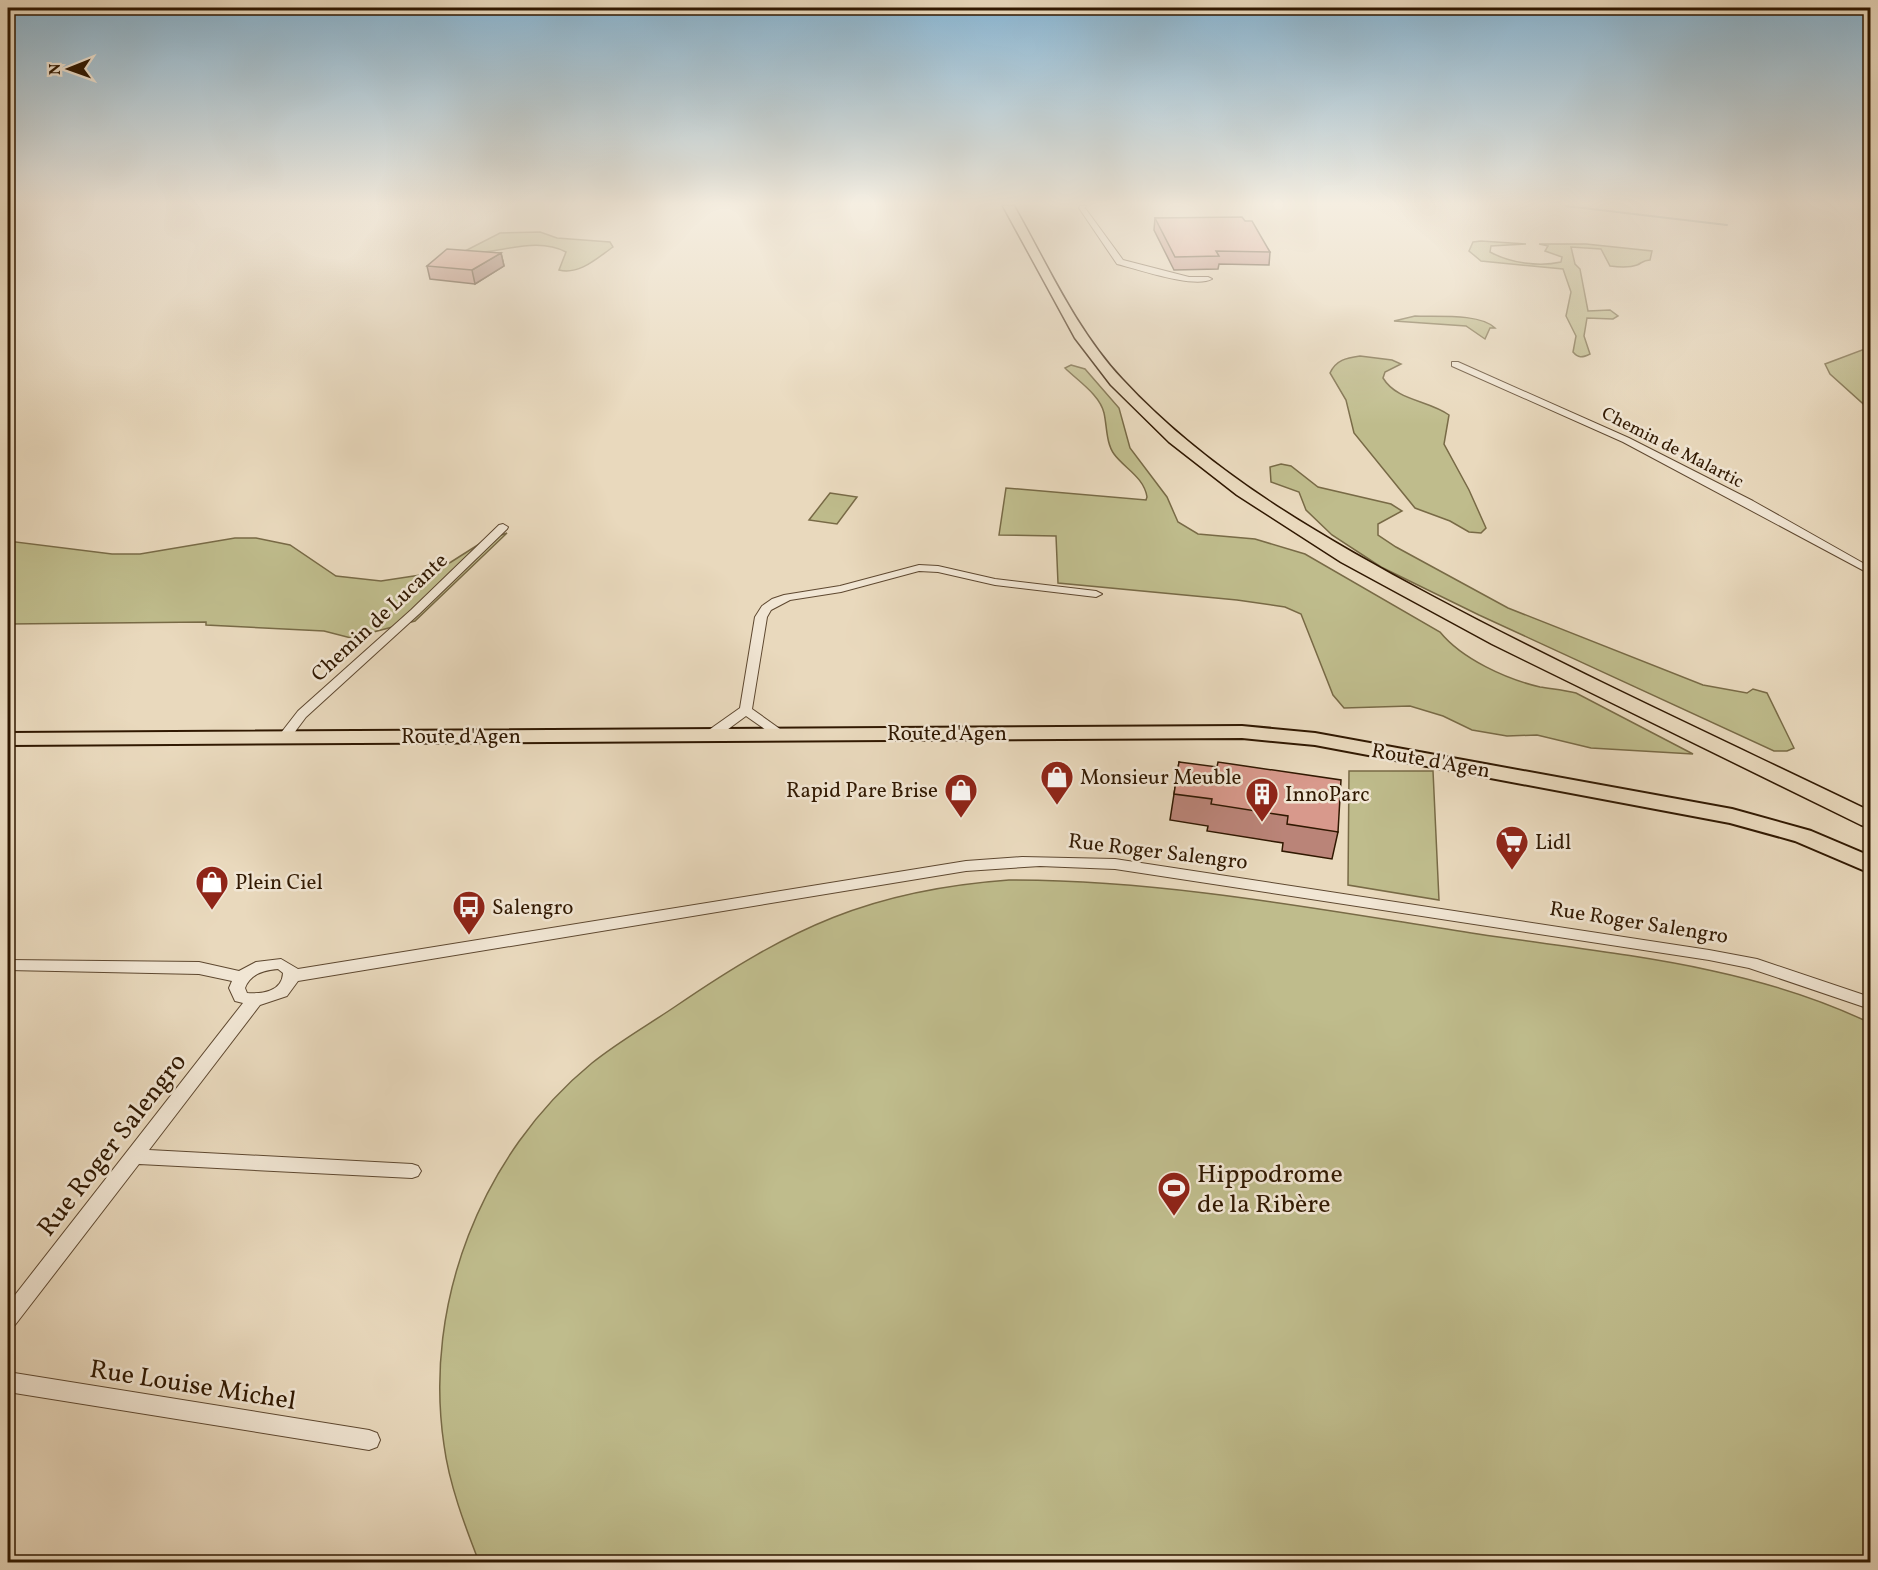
<svg xmlns="http://www.w3.org/2000/svg" width="1878" height="1570" font-family="Vollkorn,serif">
<rect width="100%" height="100%" fill="#e9d9bd"/>
<filter id="stains"><feTurbulence type="fractalNoise" baseFrequency=".00333" numOctaves="4"/><feColorMatrix values="0 0 0 0 .2 0 0 0 0 .09 0 0 0 0 .02 0 0 0 .5 -.17"/></filter>
<radialGradient id="worn" r=".72"><stop offset=".6" stop-color="#630" stop-opacity="0"/><stop offset="1" stop-color="#630" stop-opacity=".3"/></radialGradient>
<g fill="#bfbc8c" stroke="#786a46" stroke-width="1.5">
<path d="M540 232 557 238 610 242 613 247C597 258 580 275 559 270L566 252C534 235 496 256 461 253L500 233Z"/>
<path d="M1481 241 1526 244 1491 246 1490 252C1510 263 1539 267 1561 262L1562 257 1545 251 1548 246 1539 244H1586L1652 251 1650 260C1643 260 1642 263 1637 265 1629 268 1618 267 1610 266L1601 249 1571 247 1575 264 1580 269 1588 311 1610 310 1618 316 1613 319 1587 318 1584 336 1590 354C1582 358 1578 358 1573 352L1576 336 1566 316 1571 292 1563 269 1481 261 1469 251 1473 242Z"/>
<path d="M1415 316C1436 317 1480 313 1495 328H1490L1485 339 1466 326 1394 321Z"/>
<path d="M1870 347V410L1830 374 1825 364Z"/>
<path d="M1360 356 1392 360 1401 364 1385 372 1383 378C1397 401 1428 400 1449 415L1444 444 1469 490 1486 528 1481 533 1469 532 1450 521 1415 508 1354 433 1346 400 1330 373C1336 360 1346 358 1360 356Z"/>
<path d="M1071 365 1085 369 1119 408 1130 448 1167 497 1178 522 1198 534 1255 539 1305 554 1440 632C1462 659 1506 679 1540 687 1552 689 1564 690 1576 693L1693 754 1591 748 1537 735 1507 736 1472 730 1443 716 1410 706 1344 708 1333 695 1301 614 1285 607 1237 600 1058 583 1056 536 999 535 1006 488 1146 500 1147 497C1144 477 1124 468 1114 454 1106 443 1107 426 1104 413 1100 395 1078 381 1065 368Z"/>
<path d="M1281 464 1291 466 1318 487 1391 504 1402 511 1378 524V535L1396 547 1508 608 1703 685 1747 693 1753 689 1767 693 1794 748 1787 751H1774L1479 615 1381 567 1332 535 1306 510 1299 492 1271 482 1270 467Z"/>
<path d="M830 493 857 497 837 524 809 520Z"/>
<path d="M507 533 415 621 351 638 324 631 206 625V622L8 624V541L112 554H140L235 538H256L290 545 336 576 381 581 427 574 451 562 484 541Z"/>
<path d="M1349 771H1433L1439 900 1348 885Z"/>
<path d="M1009 880C1167 880 1323 910 1478 934 1611 954 1748 964 1870 1023V1562H479C465 1526 449 1484 444 1445 423 1304 481 1154 592 1063 618 1042 648 1025 676 1006 790 928 870 890 1009 880Z"/>
</g>
<g fill="none" stroke-linecap="round" stroke-linejoin="round">
<path stroke="#6e796e" stroke-width="2" d="M1566 206 1727 225"/>
<g stroke="#5e4830" stroke-width="2">
<g id="minor">
<path d="M1080 206H1086L1085 208 1123 260 1189 277H1208L1212 279C1194 289 1138 269 1117 264L1079 208Z"/>
<path d="M1452 362H1458L1629 438 1753 501 1870 567V574L1623 442 1452 366Z"/>
<path d="M503 524 508 527 507 529 419 614 306 717 288 741H278L277 738 298 711 411 610 499 525Z"/>
<path d="M919 565 938 566 995 579 1096 591 1102 594 1096 597 995 585 938 572 919 571 841 592 790 600 771 610 767 617 752 709 787 734 786 737H776L746 716 716 738H706L705 735 706 732 740 708 755 617 762 606 772 599 784 595 840 586Z"/>
<path d="M1022 857 1115 859 1709 950 1757 959 1870 997V1009L1749 968 1709 960 1115 869 1040 866 966 871 298 981 287 996 260 1005 149 1150 412 1164 418 1166 421 1171 418 1176 412 1178 139 1164 15 1325 8 1328V1304L243 1003 235 1001 229 988 232 981 199 974 8 970V960L199 962 239 971 256 962 281 959 298 969 966 861ZM278 969 283 973C282 992 262 994 247 993L245 988C250 974 264 970 278 969Z"/>
<path d="M8 1372 369 1430 377 1433 380 1440 377 1447 369 1450 8 1392Z"/>
</g>
</g>
<g stroke="#301801" stroke-width="4">
<path id="primary" d="M1242 726 1315 733 1732 809 1811 831 1870 856V873L1795 841 1730 823 1315 745 1242 738 8 745V733Z"/>
</g>
<g stroke="#301801" stroke-width="3">
<path id="trunk" d="M1003 206H1014C1047 264 1076 330 1122 379 1208 472 1320 536 1430 595 1574 672 1723 740 1870 811V828L1861 825 1492 644 1341 562 1237 495 1169 442 1111 385 1075 338Z"/>
</g>
<use href="#minor" fill="#f1e6d4" fill-rule="evenodd"/>
<use href="#primary" fill="#e9d9bd" fill-rule="evenodd"/>
<use href="#trunk" fill="#e9d9bd" fill-rule="evenodd"/>
</g>
<g fill="#ba8478" stroke="#301801" stroke-width="1.5">
<path d="M1155 218 1245 221 1270 252 1269 265 1219 264 1218 269 1174 270 1154 230Z"/>
<path d="M501 253 504 266 475 284 430 279 427 266Z"/>
<path d="M1179 762 1338 832 1332 859 1282 851 1283 843 1207 831 1208 826 1170 820 1174 794Z"/>
</g>
<path fill="#976b62" stroke="#301801" stroke-width="1.5" d="M501 253 504 266 475 284 472 270Z"/>
<g fill="#d8998c" stroke="#301801" stroke-width="1.5">
<path d="M1242 217 1245 221H1252L1270 252 1216 251 1219 256 1175 257 1155 218Z"/>
<path d="M447 249 501 253 472 270 427 266Z"/>
<path d="M1179 762 1217 767 1218 762 1341 780 1338 832 1287 824 1288 816 1211 804 1212 799 1174 794Z"/>
</g>
<linearGradient id="sky" x2="0" y2="1"><stop stop-color="#88b6d4"/><stop offset="0.48" stop-color="#f5eee1"/><stop offset="1" stop-color="#f5eee1" stop-opacity="0"/></linearGradient>
<rect width="1878" height="425" fill="url(#sky)"/>
<defs>
<g id="shop-pin" transform="scale(1.725)"><path d="M0 17L-7.5 6A9.5 9.5 0 1 1 7.5 6Z" fill="#8f2418" stroke="#f1e6d4"/><path d="M-5-2.5h2.3a2.7 3.5 0 0 1 5.4 0H5L5.5 6h-11ZM-1.5-2.5h3a1.5 2.3 0 0 0-3 0Z" fill="#fff"/></g>
<g id="building-pin" transform="scale(1.725)"><path d="M0 17L-7.5 6A9.5 9.5 0 1 1 7.5 6Z" fill="#8f2418" stroke="#f1e6d4"/><path d="M-4-6H4V6H1V3H-1V6H-4ZM-2.5-4.3h1.7v1.8h-1.7ZM.8-4.3h1.7v1.8H.8ZM-2.5-1h1.7V.8h-1.7ZM.8-1h1.7V.8H.8Z" fill="#fff"/></g>
<g id="supermarket-pin" transform="scale(1.725)"><path d="M0 17L-7.5 6A9.5 9.5 0 1 1 7.5 6Z" fill="#8f2418" stroke="#f1e6d4"/><path d="M-6-5.5h2.5l.6 2H6L4.5 2H-2.5L-4.4-4H-6ZM-1.5 3.2a1.3 1.3 0 1 0 .1 0ZM3 3.2a1.3 1.3 0 1 0 .1 0Z" fill="#fff"/></g>
<g id="bus-pin" transform="scale(1.725)"><path d="M0 17L-7.5 6A9.5 9.5 0 1 1 7.5 6Z" fill="#8f2418" stroke="#f1e6d4"/><path d="M-5-6H5V4H4V6H2V4H-2V6H-4V4H-5ZM-3.5-4V0h7V-4ZM-3.5 1.2v1.5H-2V1.2ZM2 1.2v1.5H3.5V1.2Z" fill="#fff"/></g>
<g id="stadium-pin" transform="scale(1.725)"><path d="M0 17L-7.5 6A9.5 9.5 0 1 1 7.5 6Z" fill="#8f2418" stroke="#f1e6d4"/><path d="M0-5a6.5 5 0 1 0 0 10a6.5 5 0 1 0 0-10ZM-3.5-1.8h7v3.6h-7Z" fill="#fff"/></g>
</defs>
<g fill-rule="evenodd">
<use href="#shop-pin" x="1057" y="777"/>
<use href="#shop-pin" x="961" y="790"/>
<use href="#building-pin" x="1262" y="794"/>
<use href="#supermarket-pin" x="1512" y="842"/>
<use href="#shop-pin" x="212" y="882"/>
<use href="#bus-pin" x="469" y="907"/>
<use href="#stadium-pin" x="1174" y="1188"/>
</g>
<g text-anchor="middle" stroke-width="5" stroke-linejoin="round" paint-order="stroke">
<g font-size="18" fill="#301801" stroke="#f1e6d4">
<text transform="translate(1673 447) rotate(27)" y="6">Chemin de Malartic</text>
</g>
<g font-size="21" fill="#301801" stroke="#f1e6d4">
<text transform="translate(379 617) rotate(-43)" y="7">Chemin de Lucante</text>
<text x="947" y="740">Route d'Agen</text>
<text x="461" y="743">Route d'Agen</text>
<text transform="translate(1431 760) rotate(10)" y="7">Route d'Agen</text>
<text transform="translate(1158 851) rotate(7)" y="7">Rue Roger Salengro</text>
<text transform="translate(1639 922) rotate(9)" y="7">Rue Roger Salengro</text>
</g>
<g font-size="21" fill="#301801" stroke="#f1e6d4" text-anchor="start">
<text x="1080" y="784">Monsieur Meuble</text>
<text x="938" y="797" text-anchor="end">Rapid Pare Brise</text>
<text x="1285" y="801">InnoParc</text>
<text x="1535" y="849">Lidl</text>
<text x="235" y="889">Plein Ciel</text>
<text x="492" y="914">Salengro</text>
</g>
<g font-size="26" fill="#301801" stroke="#f1e6d4">
<text transform="translate(111 1144) rotate(-52)" y="9">Rue Roger Salengro</text>
<text transform="translate(193 1384) rotate(9)" y="9">Rue Louise Michel</text>
</g>
<g font-size="26" fill="#301801" stroke="#f1e6d4" text-anchor="start">
<text x="1197" y="1182">Hippodrome<tspan x="1197" dy="30">de la Ribère</tspan></text>
</g>
</g>
<rect width="1878" height="1570" fill="none" stroke="#e9d9bd" stroke-width="30"/>
<rect x="9" y="9" width="1860" height="1552" fill="none" stroke="#301801" stroke-width="3"/>
<rect x="15" y="15" width="1848" height="1540" fill="none" stroke="#301801" stroke-width="1.5"/>
<g transform="translate(69 69) rotate(269)" stroke="#f1e6d4" stroke-width="4.5" paint-order="stroke">
<path d="M0-4.5L10 22L0 15L-10 22Z" fill="#301801"/>
<text y="-9" font-size="16" font-weight="bold" text-anchor="middle" fill="#301801">N</text>
</g>
<rect width="100%" height="100%" filter="url(#stains)"/>
<rect width="100%" height="100%" fill="url(#worn)"/>
</svg>
